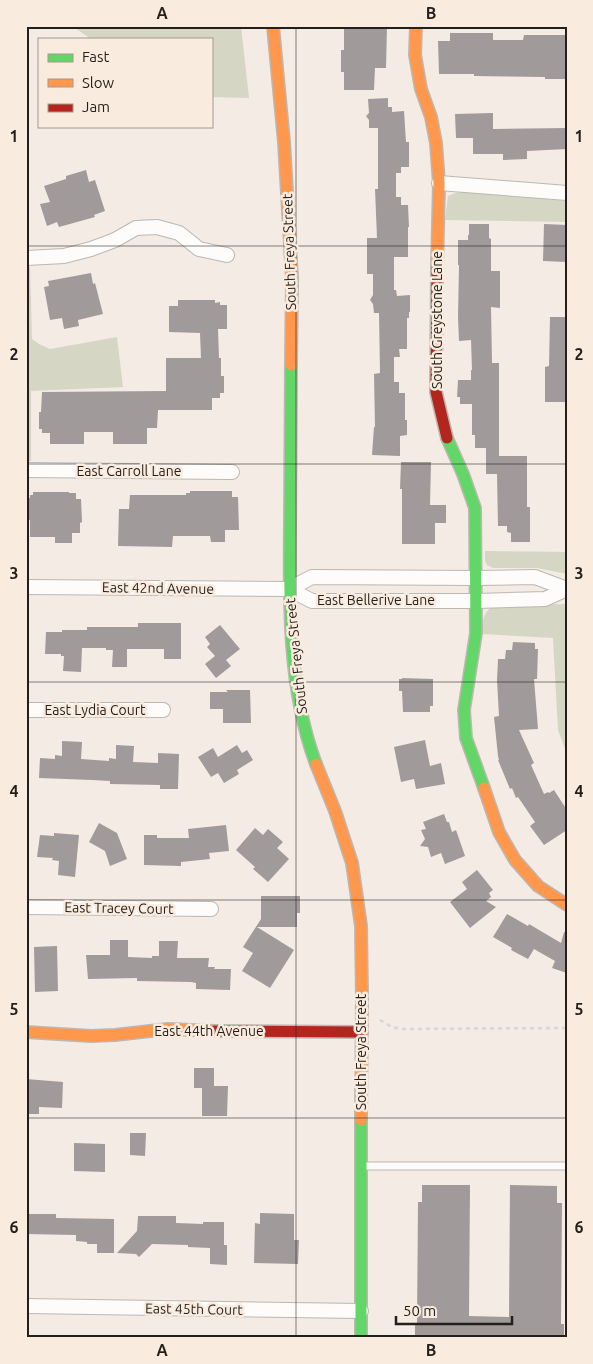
<svg xmlns="http://www.w3.org/2000/svg" width="593" height="1364" font-family="Ubuntu,sans-serif">
<rect width="100%" height="100%" fill="#f3ebe4"/>
<g fill="#d6d6c5">
<path d="M72 26H241L249 98 211 97V39H91Z"/>
<path d="M464 192 567 201V222L445 220 448 196 456 193Z"/>
<path d="M26 267H30L32 339 39 344 50 349 117 337 123 387 31 391V461H26Z"/>
<path d="M485 551 567 552V574L537 568H493L487 565 485 561Z"/>
<path d="M567 604V754L558 730 553 638 482 634C483 622 482 612 494 606Z"/>
</g>
<g fill="#a19a9b">
<path d="M344 26H387L386 68H375L374 90H344V72H341V50H344Z"/>
<path d="M450 33H493V40H523L524 35H567V79H545V77L474 76V74H439L438 41H450Z"/>
<path d="M388 98V107H392V112L404 111 406 142H409V167H401V173H396V197H401V205H408L409 227H408V257H394V290H396L397 296 410 295V312H409V318H407V349H399L400 357H394V382H399V393H405V420H407V435L400 436V456L372 455 374 427H375L374 374 380 373 379 313H374L373 304 370 300 373 295V274H367V238H377L375 189H378V128H369V120L366 116 369 113 368 99Z"/>
<path d="M493 113V129L567 128V149L527 151V159L503 160V154H473V138H456L455 114Z"/>
<path d="M86 170 89 182 95 180 105 211 94 215 95 217 59 227 57 222 47 226 40 204 50 202 44 186 66 179V176Z"/>
<path d="M469 224H489V238L491 239V271H500V308L491 307 492 363H499V456H527V507H530V542H511V533L507 532V526H498L497 474H486V448H475V435H472V404H460V397H457L458 380H471V370H472L471 340 459 341 458 317 459 265H458V240H468V235H469Z"/>
<path d="M544 224 567 225V262L543 261Z"/>
<path d="M91 273 93 284 95 283 103 314 78 320 79 326 64 329 62 318 50 320 44 287 49 286 48 281Z"/>
<path d="M178 300H215V303L220 302V305H227V329H218L219 358H221V376H224V393H220V398H212V410H158L157 428H147V444H113V432H84V444H50V433H42V429H39V412H41L42 392 166 391V358H201L200 333 169 332V306H178Z"/>
<path d="M550 317H567V402H545V367L549 366Z"/>
<path d="M401 462H431L430 505H446V523H435V544H402V489H400Z"/>
<path d="M190 491H232V497H238L239 530H225V542H211L210 536H173L172 547 118 546 119 509H129L130 495H186V493H190Z"/>
<path d="M33 492H69V493H76V499H81L82 522 80 523V533H72V543H55V537H30V520H26V498H30V495H33Z"/>
<path d="M138 623H181V659H164V649H127V667H112L113 650H106V648H82L81 672 63 671 64 656H61V654H45L46 632H62V630H87V627H138Z"/>
<path d="M220 625 240 649 226 660 231 666 216 678 205 664 215 656 207 647 210 644 205 637Z"/>
<path d="M513 642 535 643V649H538L537 679H534L538 729 519 730 534 763 531 765 544 794 548 792 549 793 554 790 567 810V830L544 845 530 826 535 822 518 797 516 798 512 788 510 789 498 760H499L498 756 494 717 499 716 497 680 498 659H505L506 650H512Z"/>
<path d="M402 678 433 679V706H430V712H403L402 691H399V679H402Z"/>
<path d="M226 690H250L251 723H223V709H210V692H228Z"/>
<path d="M425 740 430 766 441 763 445 784 416 789 414 779 401 782 394 747Z"/>
<path d="M62 741 82 742 81 759 109 761V758L116 759V745L134 746 133 762 158 763V753L179 754 178 789H160V785L110 784V781L92 780 39 778 40 758 55 759V755L62 756Z"/>
<path d="M237 745 242 753 247 750 253 760 237 770 239 774 224 783 218 773 211 777 198 757 213 748 218 757Z"/>
<path d="M444 814 447 822H449L452 832 456 830 465 856 445 864 441 853 431 857 428 847 420 846 425 839 421 830 426 829 423 822Z"/>
<path d="M99 823 117 833 127 859 110 866 105 851 89 842Z"/>
<path d="M226 825 229 851 209 853 210 859 181 862V866L144 865V835H157V838H189L188 829Z"/>
<path d="M255 828 263 835 268 829 283 842 277 848 289 859 268 882 253 869 255 867 236 850Z"/>
<path d="M54 833 79 835 75 877 58 875 59 861 52 860 53 858 37 857 40 835 54 836Z"/>
<path d="M477 870 493 890 489 893 491 897 486 901 496 907 470 928 450 902 467 889 462 882Z"/>
<path d="M261 896H300V913H297V927H257L294 950 270 988 242 971 253 953 243 947 261 919Z"/>
<path d="M507 914 528 926 529 924 561 943 564 932 567 933V973L552 968 555 961 534 949 528 959 511 950 512 948 493 937Z"/>
<path d="M110 940H128V957L152 958V956H159V941H178L177 958H209L208 967H215L214 969H231L230 990 196 989V983L191 982 137 981V978L88 979 86 955H110Z"/>
<path d="M57 946 58 991 35 992 34 947Z"/>
<path d="M194 1068H214V1086H228L227 1116H202V1088H194Z"/>
<path d="M26 1079 63 1082 62 1108 39 1107V1114H26Z"/>
<path d="M130 1133H146L145 1156 130 1155Z"/>
<path d="M74 1143 105 1144V1172L74 1171Z"/>
<path d="M422 1185H470L469 1316 509 1317 510 1185 557 1186V1203H562L561 1324H564V1338H415V1325H417L418 1202H422Z"/>
<path d="M260 1213 294 1214V1240H299L298 1264 254 1263 255 1223 260 1224Z"/>
<path d="M26 1214H56V1218L114 1219V1253H97V1244H87V1242L76 1241V1235L26 1234Z"/>
<path d="M138 1216H176V1223L203 1224V1222H224V1245H227V1265L210 1264V1248L188 1247V1245L152 1244 139 1257 136 1254 117 1253 137 1231Z"/>
</g>
<g fill="none" stroke-linecap="round" stroke-linejoin="round">
<g stroke="#bdb7b1" stroke-width="9">
<path id="lane" d="M362 1166H567"/>
</g>
<g stroke="#bdb7b1" stroke-width="16">
<g id="street">
<path d="M439 183 567 193"/>
<path d="M26 258 64 256 91 249 115 240 136 228 157 227 179 233 199 249 227 255"/>
<path d="M26 470 232 472"/>
<path d="M26 587 289 589 312 601H476L545 599 567 589"/>
<path d="M289 589 312 577 476 578 535 577 567 589"/>
<path d="M26 710H163"/>
<path d="M26 907 211 909"/>
<path d="M26 1306 361 1311"/>
</g>
</g>
<g stroke="#bdb7b1" stroke-width="14">
<g id="fast">
<path d="M291 365C291 418 290 471 290 524 289 602 288 690 316 764"/>
<path d="M447 438 463 474 475 508 476 633 464 710 466 738 484 788"/>
<path d="M361 1120V1338"/>
</g>
</g>
<g stroke="#bdb7b1" stroke-width="14">
<g id="slow">
<path d="M273 26 284 142 292 278 291 365"/>
<path d="M416 26 415 55 421 89 431 117 436 143 439 183 437 269"/>
<path d="M316 764 335 811 352 863 361 926 362 999 361 1120"/>
<path d="M484 788 499 832 515 860 538 886 567 905"/>
<path d="M26 1032 91 1036 115 1035 168 1029 214 1031"/>
</g>
</g>
<g stroke="#bdb7b1" stroke-width="14">
<g id="jam">
<path d="M437 269 436 392 447 438"/>
<path d="M214 1031 362 1032"/>
</g>
</g>
<path stroke="#d8d5d3" stroke-width="2.5" stroke-dasharray="4 4" stroke-linecap="butt" d="M380 1020 392 1027 402 1029 567 1028"/>
<use href="#lane" stroke="#fdfcfb" stroke-width="7"/>
<use href="#street" stroke="#fdfcfb" stroke-width="14"/>
<use href="#fast" stroke="#63d668" stroke-width="11"/>
<use href="#slow" stroke="#ff974d" stroke-width="11"/>
<use href="#jam" stroke="#b3261e" stroke-width="11"/>
</g>
<path fill="none" stroke="#241f1a" stroke-width="1" stroke-opacity="0.55" d="M296 26V1338M26 246H567M26 464H567M26 682H567M26 900H567M26 1118H567"/>
<g text-anchor="middle" stroke-width="5" stroke-linejoin="round" paint-order="stroke">
<g font-size="14" fill="#241f1a" stroke="#f9ebde">
<text transform="translate(289 252) rotate(-92)" y="5">South Freya Street</text>
<text transform="translate(437 320) rotate(-90)" y="5">South Greystone Lane</text>
<text x="129" y="476">East Carroll Lane</text>
<text transform="translate(158 588) rotate(1)" y="5">East 42nd Avenue</text>
<text x="376" y="605">East Bellerive Lane</text>
<text transform="translate(296 656) rotate(-96)" y="5">South Freya Street</text>
<text x="95" y="715">East Lydia Court</text>
<text transform="translate(119 908) rotate(1)" y="5">East Tracey Court</text>
<text x="209" y="1036">East 44th Avenue</text>
<text transform="translate(361 1052) rotate(-90)" y="5">South Freya Street</text>
<text transform="translate(194 1309) rotate(1)" y="5">East 45th Court</text>
</g>
</g>
<rect width="593" height="1364" fill="none" stroke="#f9ebde" stroke-width="55"/>
<rect x="38" y="38" width="175" height="90" fill="#f9ebde" stroke="#a49990"/>
<rect x="48" y="54" width="25" height="8" fill="#63d668" stroke="#a49990"/>
<text x="82" y="62" font-size="15" fill="#241f1a">Fast</text>
<rect x="48" y="79" width="25" height="8" fill="#ff974d" stroke="#a49990"/>
<text x="82" y="88" font-size="15" fill="#241f1a">Slow</text>
<rect x="48" y="104" width="25" height="8" fill="#b3261e" stroke="#a49990"/>
<text x="82" y="112" font-size="15" fill="#241f1a">Jam</text>
<path d="M396 1316v8h116v-8" fill="none" stroke="#241f1a" stroke-width="2.5"/>
<text x="403" y="1316" font-size="15" fill="#241f1a" stroke="#f9ebde" stroke-width="4" paint-order="stroke">50 m</text>
<rect x="28" y="28" width="538" height="1308" fill="none" stroke="#241f1a" stroke-width="2"/>
<g font-size="16" text-anchor="middle" font-weight="bold" fill="#241f1a">
<text x="162" y="19">A</text>
<text x="431" y="19">B</text>
<text x="14" y="142">1</text>
<text x="579" y="142">1</text>
<text x="14" y="360">2</text>
<text x="579" y="360">2</text>
<text x="14" y="579">3</text>
<text x="579" y="579">3</text>
<text x="14" y="797">4</text>
<text x="579" y="797">4</text>
<text x="14" y="1015">5</text>
<text x="579" y="1015">5</text>
<text x="14" y="1233">6</text>
<text x="579" y="1233">6</text>
<text x="162" y="1356">A</text>
<text x="431" y="1356">B</text>
</g>
</svg>
